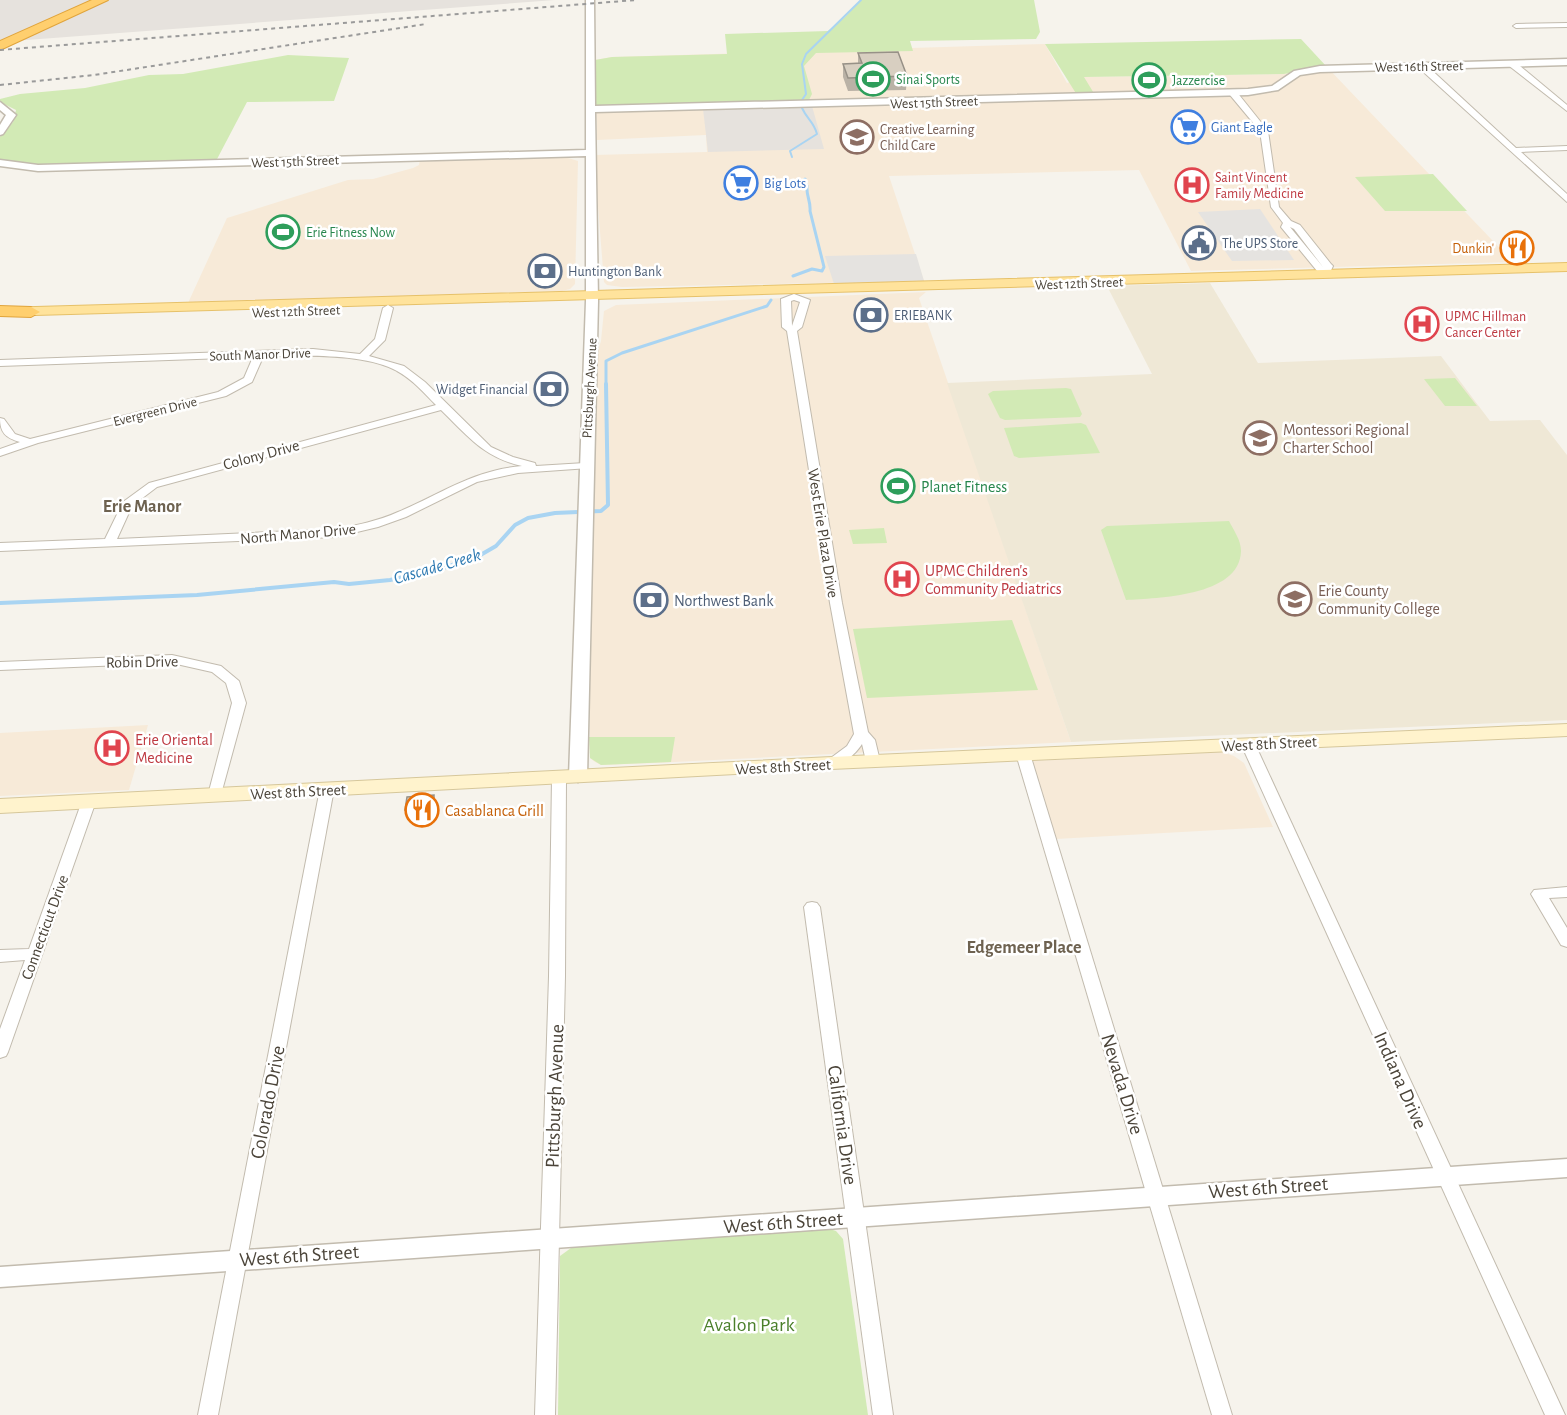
<svg xmlns="http://www.w3.org/2000/svg" width="1567" height="1415" font-family="'Alegreya Sans',sans-serif">
<rect width="100%" height="100%" fill="#f6f3ec"/>
<g fill="#f7ead8">
<path d="M1045 44 1067 83 1083 77 1284 74 1326 66 1513 262 1191 271 1139 170 889 176 924 281 622 287 607 285 604 282 594 155 707 152 706 135 597 140 595 60 612 57Z"/>
<path d="M562 156 578 161 575 284 570 289 562 291 188 303 227 218 348 180 373 179 413 168 419 165 420 159Z"/>
<path d="M926 292 919 298 1071 742 655 763 601 765 595 762 590 758 589 669 596 357 601 341 604 311 616 305Z"/>
<path d="M148 725 129 790 0 796V733Z"/>
<path d="M1222 752 1234 756 1244 763 1273 827 1056 839 1035 779 1033 761Z"/>
</g>
<g fill="#e6e2dd">
<path d="M0 0H555L0 42Z"/>
<path d="M812 106 824 149 708 152 703 109Z"/>
</g>
<path fill="#efe8d6" d="M1210 283 1258 363 1441 356 1490 421 1540 420 1567 455V720L1071 742 947 383 1152 374 1107 286Z"/>
<g fill="#d2eab5">
<path d="M861 0H1034L1040 32 1036 39 910 41 913 51 816 53 804 66 812 94 808 102 593 106 595 60 612 57 727 54 725 34 828 31 845 17Z"/>
<path d="M1301 39 1326 66 1284 74 1084 77 1095 95H1077L1045 44Z"/>
<path d="M288 55 349 58 334 101 247 102 216 161 42 166 0 160V137L13 122 16 110 0 102V99L20 94 85 88 149 75 183 74Z"/>
<path d="M1433 174 1467 211H1385L1355 177Z"/>
<path d="M1455 378 1477 406H1445L1424 379Z"/>
<path d="M1066 388 1071 389 1082 414 1080 417 1005 420 1000 418 988 394 993 391Z"/>
<path d="M1081 423 1086 425 1100 453 1019 458 1014 456 1004 428Z"/>
<path d="M1229 521C1234 531 1241 540 1241 551 1240 597 1156 598 1126 600L1101 530 1107 526Z"/>
<path d="M884 528 887 543 853 544 849 530Z"/>
<path d="M1012 620 1038 690 867 698 853 629Z"/>
<path d="M589 737H675L671 762 601 765 590 758Z"/>
<path d="M830 1229 836 1231 843 1239 868 1415H558L560 1256 571 1248 616 1241Z"/>
</g>
<g fill="#e5e3e0">
<path d="M1260 209 1294 260 1232 261 1198 212Z"/>
<path d="M916 254 924 281 834 284 825 256Z"/>
</g>
<g fill="none" stroke-linecap="round" stroke-linejoin="round">
<g stroke="#a9d4f2" stroke-width="2">
<path d="M800 103 806 94 802 64 806 54 861 0"/>
<path d="M792 157 790 151 817 134C814 122 807 119 802 108"/>
</g>
<g stroke="#a9d4f2" stroke-width="3">
<path d="M793 276 812 269 822 271 824 267 810 211C811 201 806 196 807 186L802 182 805 179"/>
<path d="M606 385V361L622 353 767 306 771 300"/>
</g>
<path stroke="#a9d4f2" stroke-width="4" d="M0 603 197 595 334 582 349 584 390 580 437 570 477 557 496 546 515 525 528 518 555 513 601 511 608 505 606 384"/>
<g stroke="#c2bbae" stroke-width="2">
<g id="minor">
<path d="M1567 23V27L1516 28 1513 26 1516 24Z"/>
<path d="M1508 61H1514L1567 105V111L1508 65Z"/>
<path d="M1419 64H1425L1516 148 1567 146V150L1521 152 1567 194V202L1419 68Z"/>
<path d="M1230 91H1236L1268 131 1279 207 1291 221 1300 225 1331 264 1333 266 1328 277H1322L1281 227 1283 223 1271 207 1260 131 1230 95ZM1290 227 1294 229 1323 267Z"/>
<path d="M794 294 810 300 802 327 797 331 842 603 868 732 875 740 880 761 873 765 866 761 862 744C856 754 839 769 826 766L824 763 847 746 854 734 830 603 787 331 782 327 781 299ZM794 300 800 302 792 326 791 301Z"/>
<path d="M388 305 393 308 385 340 369 356 404 366 425 382 491 447 513 457 535 463 536 466 585 463 591 466 589 468 518 473 477 482 406 517 378 527 336 537 0 551V543L105 539 123 502 149 483 436 405C424 393 412 379 397 371 365 353 300 355 263 357L252 382 226 396 38 443 0 456V449L20 442C6 438 0 433 0 418L4 419 15 434 30 439 218 392 244 378 253 357 0 366V360L313 349 360 354 375 339 383 308ZM441 410C469 437 483 457 522 466 473 470 441 494 398 512 378 521 357 525 336 529L117 539 132 506 157 487Z"/>
<path d="M172 655 221 666 239 681 246 703 220 798H210L208 795 232 703 226 683 212 672 172 663 0 670V662Z"/>
<path d="M1248 740 1255 744 1565 1415H1545L1241 744Z"/>
<path d="M1023 750 1030 754 1232 1415H1212L1016 754Z"/>
<path d="M559 774 566 778 565 976 555 1415H535L549 976 552 778Z"/>
<path d="M327 784 334 789 218 1415H198L320 789Z"/>
<path d="M89 796 96 801 8 1052 6 1056 0 1058V1029L25 960 0 962V950L29 949 82 801Z"/>
<path d="M1567 887V897L1549 898 1567 928V947L1561 945 1531 894 1534 890Z"/>
<path d="M812 902 817 903 820 907 893 1415H873L804 907 807 903Z"/>
</g>
</g>
<g stroke="#c2bbae" stroke-width="3">
<g id="tertiary">
<path d="M586 0H594L595 106 1248 89 1272 86 1294 71 1320 66 1567 59V65L1320 72 1300 75 1278 90 1248 95 595 112 598 301 587 777 578 782 569 777 586 301V156L38 171 0 166V160L38 165 586 150Z"/>
<path d="M0 102 16 115 3 134 0 135V125L6 115 0 110Z"/>
<path d="M1567 1159V1177L0 1287V1267Z"/>
</g>
</g>
<g stroke="#d6c79b" stroke-width="2">
<path id="secondary" d="M1567 724V736L831 769 0 813V799L831 757Z"/>
</g>
<g stroke="#e6c16a" stroke-width="2">
<path id="primary" d="M1567 263V271L0 316V308Z"/>
</g>
<g stroke="#e0a43c" stroke-width="2">
<g id="motorway">
<path d="M92 0H108L0 50V41Z"/>
<path d="M0 306 31 307 40 312 31 317 0 316Z"/>
</g>
</g>
<use href="#minor" fill="#fff" fill-rule="evenodd"/>
<use href="#tertiary" fill="#fff" fill-rule="evenodd"/>
<use href="#secondary" fill="#fff3cd" fill-rule="evenodd"/>
<use href="#primary" fill="#ffe39c" fill-rule="evenodd"/>
<use href="#motorway" fill="#ffcf6e" fill-rule="evenodd"/>
<g stroke="#9a9a9a" stroke-width="2" stroke-dasharray="4 4" stroke-linecap="butt">
<path d="M0 50 636 0"/>
<path d="M0 85 94 75 426 24"/>
</g>
</g>
<g fill="#bab2a6">
<path d="M858 53 907 76 906 90 848 91 843 77V64L858 63Z"/>
<path d="M436 805 434 818 407 820 405 810Z"/>
</g>
<path fill="#979187" d="M434 795 436 805 434 818 433 808Z"/>
<g fill="#d8cfc1" stroke="#979187" stroke-width="1.5">
<path d="M898 52 907 76 848 78 843 64 862 63 858 53Z"/>
<path d="M434 795 433 808 405 810 407 797Z"/>
</g>
<defs>
<g id="stadium-ring" transform="scale(1.725)"><circle r="9.5" fill="#fff" stroke="#2e9e5b" stroke-width="1.5"/><path d="M0-5a6.5 5 0 1 0 0 10a6.5 5 0 1 0 0-10ZM-3.5-1.8h7v3.6h-7Z" fill="#2e9e5b"/></g>
<g id="supermarket-ring" transform="scale(1.725)"><circle r="9.5" fill="#fff" stroke="#3f7fe0" stroke-width="1.5"/><path d="M-6-5.5h2.5l.6 2H6L4.5 2H-2.5L-4.4-4H-6ZM-1.5 3.2a1.3 1.3 0 1 0 .1 0ZM3 3.2a1.3 1.3 0 1 0 .1 0Z" fill="#3f7fe0"/></g>
<g id="school-ring" transform="scale(1.725)"><circle r="9.5" fill="#fff" stroke="#8d6e63" stroke-width="1.5"/><path d="M0-5L7-2L0 1L-7-2ZM-4 1L0 2.5L4 1V4Q0 6-4 4Z" fill="#8d6e63"/></g>
<g id="hospital-ring" transform="scale(1.725)"><circle r="9.5" fill="#fff" stroke="#e0444e" stroke-width="1.5"/><path d="M-5-5h3v3.5h4V-5h3V5h-3V1.5h-4V5h-3Z" fill="#e0444e"/></g>
<g id="civic-ring" transform="scale(1.725)"><circle r="9.5" fill="#fff" stroke="#5c6f8a" stroke-width="1.5"/><path d="M-.6-6.5H3V-4.5H.6V-3L4-1V1h2V6H-6V1h2V-1L-.6-3ZM-1.2 2.5V6h2.4V2.5Z" fill="#5c6f8a"/></g>
<g id="restaurant-ring" transform="scale(1.725)"><circle r="9.5" fill="#fff" stroke="#e8710a" stroke-width="1.5"/><path d="M-5-6h1v4h1v-4h1v4h1v-4h1v5L-1.5 .5V6h-2V.5L-5-1ZM5-6V6H3V1.5H1.5Q1.5-4 5-6Z" fill="#e8710a"/></g>
<g id="bank-ring" transform="scale(1.725)"><circle r="9.5" fill="#fff" stroke="#5c6f8a" stroke-width="1.5"/><path d="M-6-4H6V4H-6ZM0-2.3a2.3 2.3 0 1 0 0 4.6a2.3 2.3 0 1 0 0-4.6Z" fill="#5c6f8a"/></g>
<g id="university-ring" transform="scale(1.725)"><circle r="9.5" fill="#fff" stroke="#8d6e63" stroke-width="1.5"/><path d="M0-5L7-2L0 1L-7-2ZM-4 1L0 2.5L4 1V4Q0 6-4 4Z" fill="#8d6e63"/></g>
</defs>
<g fill-rule="evenodd">
<use href="#stadium-ring" x="873" y="79"/>
<use href="#stadium-ring" x="1149" y="80"/>
<use href="#supermarket-ring" x="1188" y="127"/>
<use href="#school-ring" x="857" y="137"/>
<use href="#supermarket-ring" x="741" y="183"/>
<use href="#hospital-ring" x="1192" y="185"/>
<use href="#stadium-ring" x="283" y="232"/>
<use href="#civic-ring" x="1199" y="243"/>
<use href="#restaurant-ring" x="1517" y="248"/>
<use href="#bank-ring" x="545" y="271"/>
<use href="#bank-ring" x="871" y="315"/>
<use href="#hospital-ring" x="1422" y="324"/>
<use href="#bank-ring" x="551" y="389"/>
<use href="#school-ring" x="1260" y="438"/>
<use href="#stadium-ring" x="898" y="486"/>
<use href="#hospital-ring" x="902" y="579"/>
<use href="#university-ring" x="1295" y="599"/>
<use href="#bank-ring" x="651" y="600"/>
<use href="#hospital-ring" x="112" y="748"/>
<use href="#restaurant-ring" x="422" y="810"/>
</g>
<g text-anchor="middle" stroke-width="5" stroke-linejoin="round" paint-order="stroke">
<g font-size="14" fill="#4b4439" stroke="#fff">
<text transform="translate(1419 66) rotate(-1)" y="5">West 16th Street</text>
<text transform="translate(934 102) rotate(-2)" y="5">West 15th Street</text>
<text transform="translate(295 161) rotate(-2)" y="5">West 15th Street</text>
<text transform="translate(1079 283) rotate(-2)" y="5">West 12th Street</text>
<text transform="translate(296 311) rotate(-2)" y="5">West 12th Street</text>
<text transform="translate(260 354) rotate(-2)" y="5">South Manor Drive</text>
<text transform="translate(589 388) rotate(-87)" y="5">Pittsburgh Avenue</text>
<text transform="translate(155 411) rotate(-14)" y="5">Evergreen Drive</text>
</g>
<g font-size="14" fill="#27864d" stroke="#fff" text-anchor="start">
<text x="896" y="84">Sinai Sports</text>
<text x="1172" y="85">Jazzercise</text>
<text x="306" y="237">Erie Fitness Now</text>
</g>
<g font-size="14" fill="#366cbe" stroke="#fff" text-anchor="start">
<text x="1211" y="132">Giant Eagle</text>
<text x="764" y="188">Big Lots</text>
</g>
<g font-size="14" fill="#785e54" stroke="#fff" text-anchor="start">
<text x="880" y="134">Creative Learning<tspan x="880" dy="16">Child Care</tspan></text>
</g>
<g font-size="14" fill="#be3a42" stroke="#fff" text-anchor="start">
<text x="1215" y="182">Saint Vincent<tspan x="1215" dy="16">Family Medicine</tspan></text>
<text x="1445" y="321">UPMC Hillman<tspan x="1445" dy="16">Cancer Center</tspan></text>
</g>
<g font-size="14" fill="#4e5e75" stroke="#fff" text-anchor="start">
<text x="1222" y="248">The UPS Store</text>
<text x="568" y="276">Huntington Bank</text>
<text x="894" y="320">ERIEBANK</text>
<text x="528" y="394" text-anchor="end">Widget Financial</text>
</g>
<g font-size="14" fill="#c56008" stroke="#fff" text-anchor="end">
<text x="1494" y="253">Dunkin'</text>
</g>
<g font-size="16" fill="#785e54" stroke="#fff" text-anchor="start">
<text x="1283" y="435">Montessori Regional<tspan x="1283" dy="18">Charter School</tspan></text>
<text x="1318" y="596">Erie County<tspan x="1318" dy="18">Community College</tspan></text>
</g>
<g font-size="16" fill="#4b4439" stroke="#fff">
<text transform="translate(261 454) rotate(-15)" y="6">Colony Drive</text>
<text transform="translate(298 533) rotate(-5)" y="6">North Manor Drive</text>
<text transform="translate(824 533) rotate(81)" y="6">West Erie Plaza Drive</text>
<text transform="translate(142 661) rotate(-1)" y="6">Robin Drive</text>
<text transform="translate(1269 743) rotate(-3)" y="6">West 8th Street</text>
<text transform="translate(783 766) rotate(-3)" y="6">West 8th Street</text>
<text transform="translate(298 791) rotate(-3)" y="6">West 8th Street</text>
<text transform="translate(44 927) rotate(-70)" y="6">Connecticut Drive</text>
</g>
<g font-size="16" fill="#27864d" stroke="#fff" text-anchor="start">
<text x="921" y="492">Planet Fitness</text>
</g>
<g font-size="16" fill="#be3a42" stroke="#fff" text-anchor="start">
<text x="925" y="576">UPMC Children's<tspan x="925" dy="18">Community Pediatrics</tspan></text>
<text x="135" y="745">Erie Oriental<tspan x="135" dy="18">Medicine</tspan></text>
</g>
<g font-size="16" fill="#4e5e75" stroke="#fff" text-anchor="start">
<text x="674" y="606">Northwest Bank</text>
</g>
<g font-size="16" fill="#c56008" stroke="#fff" text-anchor="start">
<text x="445" y="816">Casablanca Grill</text>
</g>
<g font-size="18" font-weight="bold" fill="#6e6250" stroke="#fff">
<text x="142" y="512">Erie Manor</text>
<text x="1024" y="953">Edgemeer Place</text>
</g>
<g font-size="18" font-style="italic" fill="#2e7ab2" stroke="#fff">
<text transform="translate(437 566) rotate(-16)" y="6">Cascade Creek</text>
</g>
<g font-size="20" fill="#4b4439" stroke="#fff">
<text transform="translate(1401 1080) rotate(66)" y="7">Indiana Drive</text>
<text transform="translate(1123 1084) rotate(73)" y="7">Nevada Drive</text>
<text transform="translate(554 1096) rotate(-88)" y="7">Pittsburgh Avenue</text>
<text transform="translate(267 1102) rotate(-79)" y="7">Colorado Drive</text>
<text transform="translate(843 1125) rotate(82)" y="7">California Drive</text>
<text transform="translate(1268 1187) rotate(-4)" y="7">West 6th Street</text>
<text transform="translate(783 1222) rotate(-4)" y="7">West 6th Street</text>
<text transform="translate(299 1255) rotate(-4)" y="7">West 6th Street</text>
</g>
<g font-size="20" fill="#4a7f2a" stroke="#fff">
<text x="749" y="1331">Avalon Park</text>
</g>
</g>
</svg>
